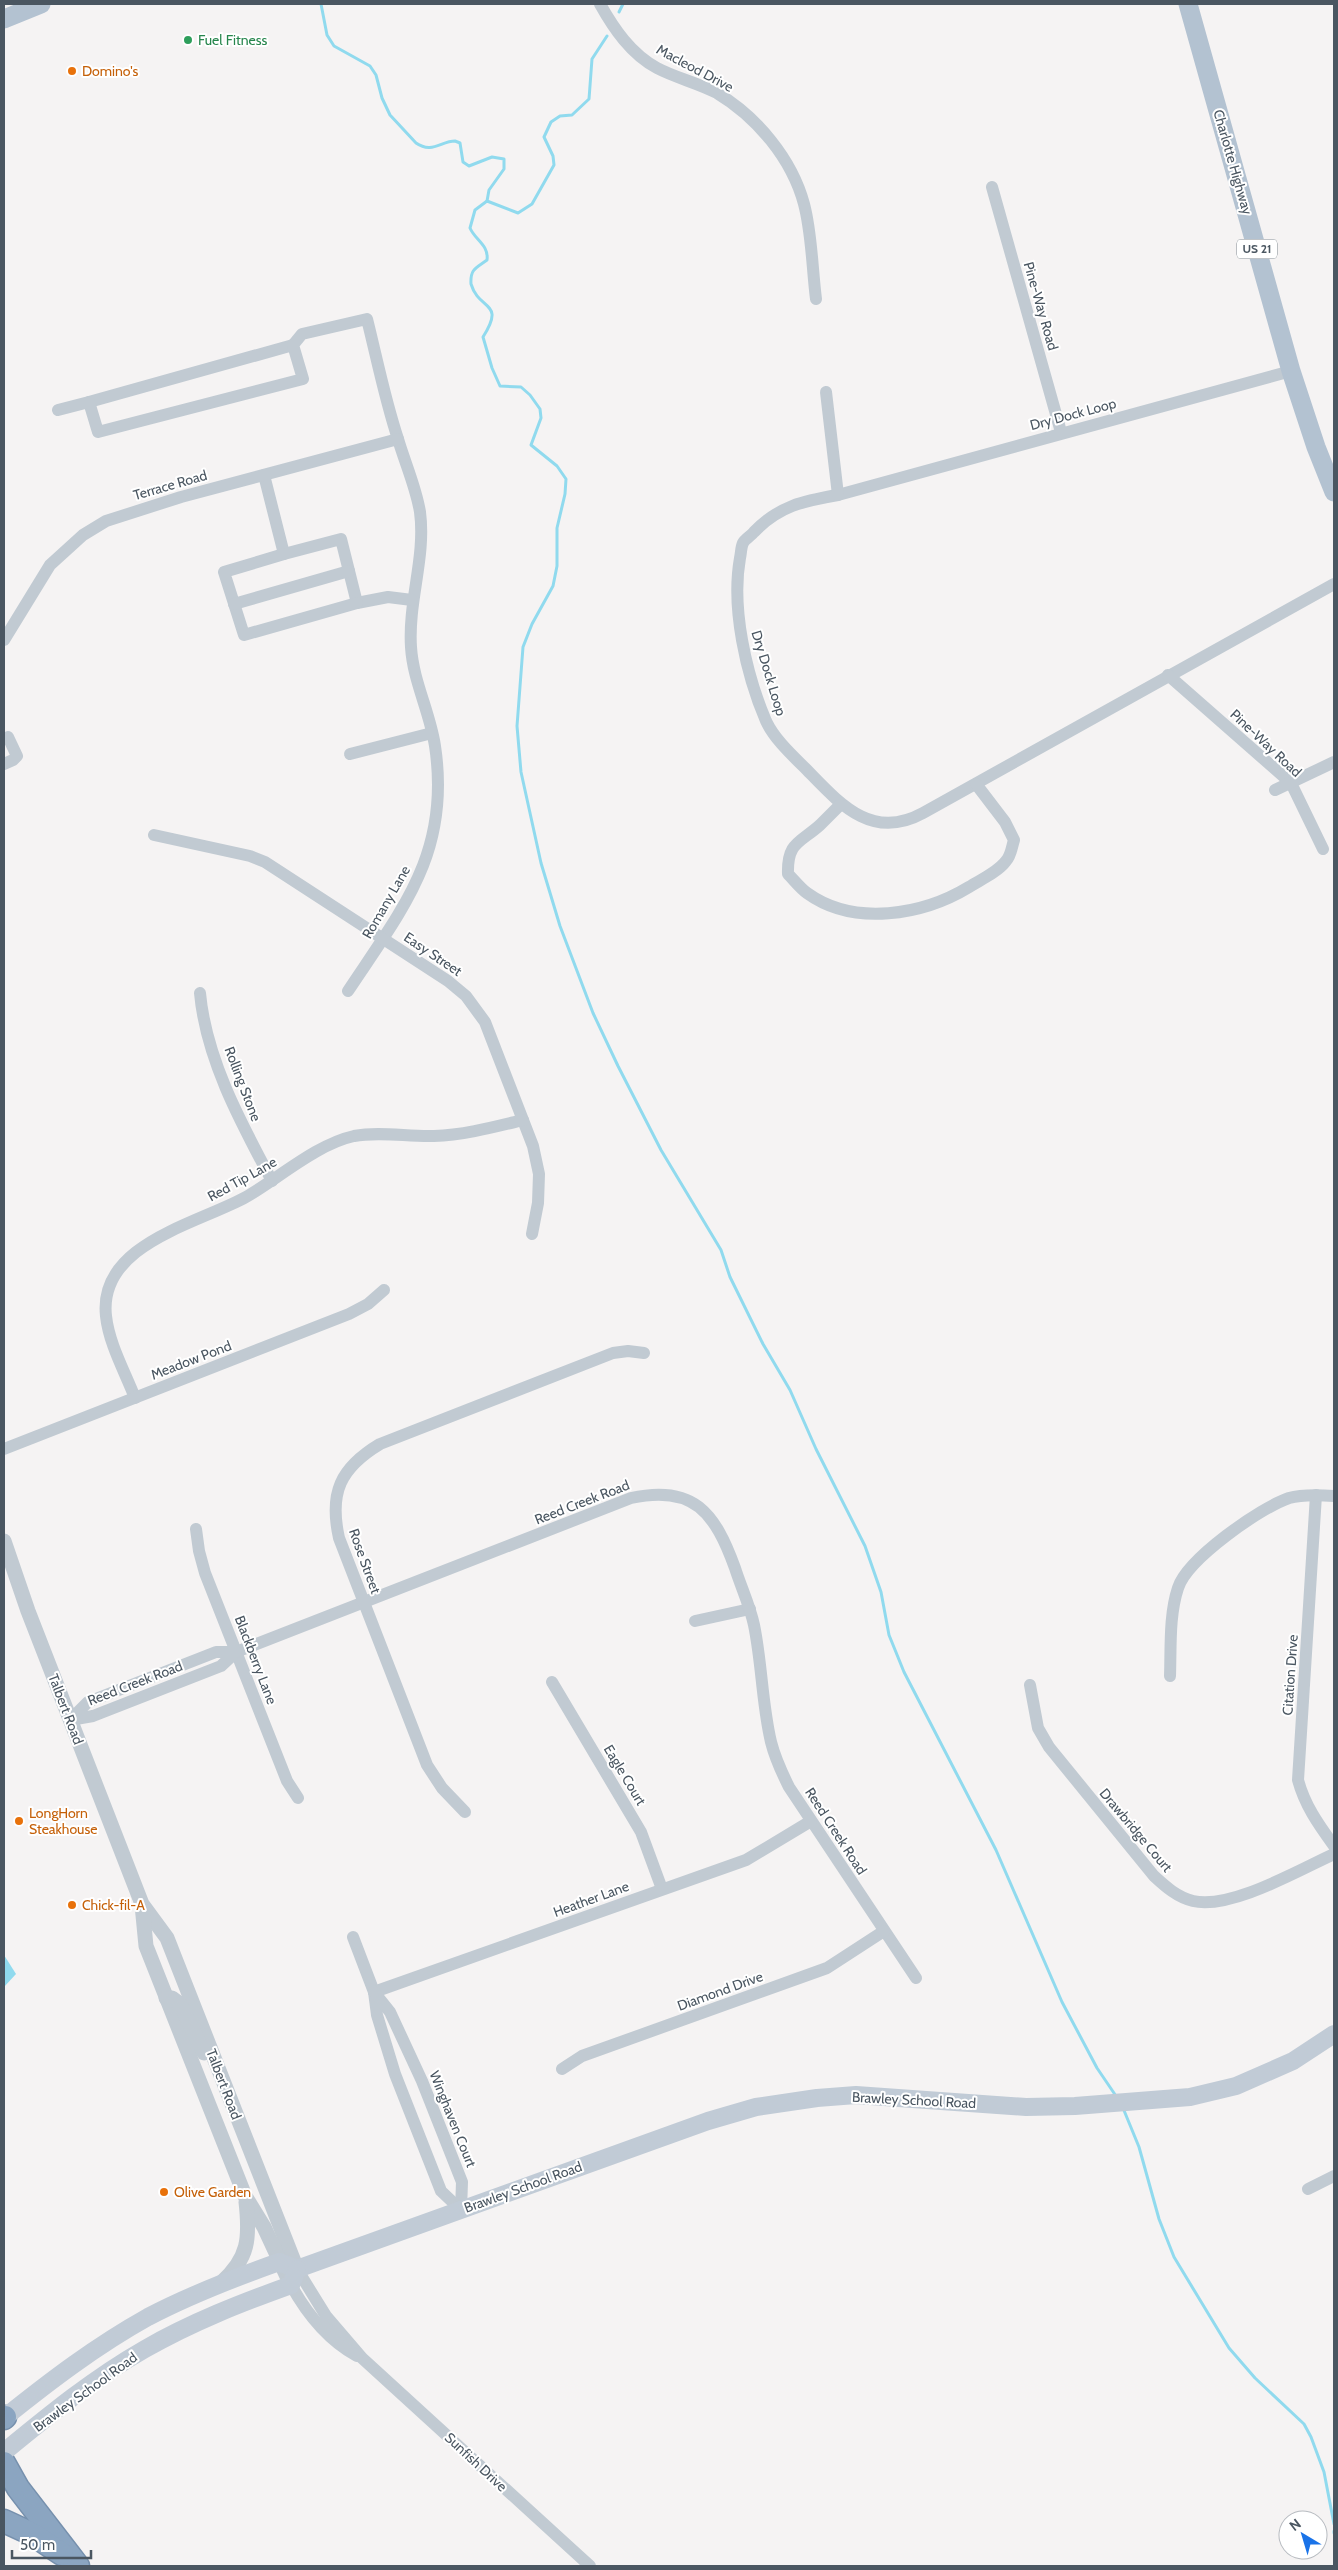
<svg xmlns="http://www.w3.org/2000/svg" width="1338" height="2570" font-family="Cabin,sans-serif">
<rect width="100%" height="100%" fill="#f5f3f3"/>
<path fill="#90daee" d="M4 1955 16 1974 4 1987Z"/>
<g fill="none" stroke-linecap="round" stroke-linejoin="round">
<g stroke="#90daee" stroke-width="3">
<path d="M321 4 327 35 334 46 370 66 376 75 382 98 390 115 416 143C432 154 441 141 455 141L460 143 463 162 469 166 492 157 504 159V169L489 190 487 201"/>
<path d="M619 12 623 4"/>
<path d="M607 36 592 59 589 99 572 115 560 116 551 122 544 137 553 156 554 165 532 204 518 213 487 201 475 210 470 228C475 240 489 245 487 260 476 268 470 269 471 284 479 311 506 301 483 337L492 368 500 386 521 387 530 395 540 409 541 418 531 445 557 466 566 479 565 494 557 528V566L553 586 532 624 523 647 517 726 521 772 541 863 560 926 593 1013 618 1066 661 1150 721 1250 730 1277 763 1344 790 1390 816 1449 865 1546 881 1592 889 1635 904 1672 996 1850 1062 2002 1097 2068 1116 2096"/>
<path d="M1123 2108 1139 2147 1159 2219 1174 2257 1229 2348 1255 2378 1304 2424 1311 2437 1324 2472 1334 2524"/>
<path d="M1334 2531V2533"/>
</g>
<g stroke="#7690ad" stroke-width="25">
<g id="motorway">
<path d="M4 2418 5 2417"/>
<path d="M4 2463 18 2488 78 2566"/>
<path d="M4 2521 32 2534 62 2554"/>
</g>
</g>
<g stroke="#c1cad2" stroke-width="12">
<path d="M600 4C614 29 631 54 657 68 676 78 698 83 717 93 757 117 792 159 804 204 812 234 812 268 816 299"/>
<path d="M992 187 1061 432"/>
<path d="M1291 371 838 495C803 501 779 506 754 532 751 536 745 539 743 543 741 547 741 554 740 558 731 608 746 674 766 721 775 740 793 756 807 770 840 804 872 841 923 813L1334 584"/>
<path d="M826 392 838 495"/>
<path d="M89 402 293 345"/>
<path d="M58 410 89 402 98 432 303 379 293 345 302 334 367 319C377 359 385 400 398 439 405 463 416 487 420 512 426 557 408 601 411 647 413 681 430 712 435 746 451 852 403 908 348 991"/>
<path d="M264 475 284 554 341 539 357 603 388 597 412 600"/>
<path d="M284 554 224 572 244 635 357 603"/>
<path d="M234 604 349 571"/>
<path d="M4 640 50 565 83 535 106 521 181 497 398 439"/>
<path d="M1168 675 1291 783 1323 849"/>
<path d="M4 739 8 737 17 756 13 760 4 764"/>
<path d="M350 754 432 733"/>
<path d="M1275 790 1334 762"/>
<path d="M840 805C834 811 827 818 820 825 800 843 787 842 788 874 794 880 800 888 807 893 854 927 923 915 969 887 980 880 998 872 1006 861 1011 856 1012 846 1014 840L1005 822 976 784"/>
<path d="M154 835 250 856 265 862 448 981 466 996 485 1022 533 1146 539 1174 538 1203 532 1234"/>
<path d="M200 993C206 1059 241 1123 272 1181"/>
<path d="M135 1398C125 1372 109 1344 106 1316 98 1244 197 1224 246 1197 279 1178 317 1144 354 1136 380 1131 408 1137 434 1136 464 1135 494 1127 523 1120"/>
<path d="M4 1449 349 1314 368 1304 384 1290"/>
<path d="M1316 1495 1298 1780C1305 1806 1319 1825 1334 1846"/>
<path d="M196 1529 199 1551 205 1573 287 1781 298 1798"/>
<path d="M695 1621 750 1609"/>
<path d="M1170 1676C1171 1648 1169 1615 1178 1588 1187 1559 1260 1508 1289 1498 1303 1494 1320 1495 1334 1496"/>
<path d="M552 1682 641 1832 662 1889"/>
<path d="M1030 1685 1038 1728 1049 1747 1154 1876C1166 1887 1177 1897 1193 1901 1230 1910 1299 1870 1334 1854"/>
<path d="M70 1720 93 1716 221 1666 236 1652 631 1498C694 1484 715 1513 735 1568 741 1587 750 1606 754 1625 762 1664 762 1704 771 1742 775 1758 782 1773 789 1787L916 1978"/>
<path d="M70 1720 88 1702 216 1652H236"/>
<path d="M465 1812 442 1788 427 1765 339 1538C329 1493 340 1468 380 1444L613 1353 628 1351 644 1353"/>
<path d="M353 1937 374 1992 377 2015 395 2074 441 2191 461 2210"/>
<path d="M374 1992 746 1860 811 1821"/>
<path d="M374 1992 390 2012 422 2081 462 2182 461 2210"/>
<path d="M562 2069 582 2056 827 1968 884 1931"/>
<path d="M1308 2189 1334 2176"/>
<path d="M297 2269 326 2316 362 2358 590 2566"/>
<path d="M291 2285C307 2314 328 2340 357 2356"/>
</g>
<g stroke="#c1cad2" stroke-width="15">
<path d="M4 1541 28 1611 142 1904 167 1938 297 2269"/>
<path d="M142 1905 146 1946 245 2196 264 2227 291 2285"/>
<path d="M166 1998H172L180 2004 204 2053"/>
<path d="M221 2283C249 2258 250 2238 246 2202"/>
</g>
<g stroke="#c1cbd6" stroke-width="18">
<path d="M4 2418C50 2381 96 2346 148 2317 190 2295 234 2278 279 2262L297 2269 708 2121 756 2107 817 2098 856 2095 1026 2107 1075 2106 1190 2097 1236 2086 1293 2061 1334 2034"/>
<path d="M4 2452C49 2415 94 2378 145 2349 192 2322 241 2303 291 2285L297 2269"/>
</g>
<g stroke="#b3c2d1" stroke-width="19">
<path d="M1188 4 1291 371 1316 447 1334 492"/>
<path d="M4 19 41 4"/>
</g>
<use href="#motorway" stroke="#8ba5c1" stroke-width="22"/>
</g>
<circle fill="#2e9e5b" stroke="#fff" stroke-width="2" cx="188" cy="40" r="5"/>
<g fill="#e8710a" stroke="#fff" stroke-width="2">
<circle cx="72" cy="71" r="5"/>
<circle cx="19" cy="1821" r="5"/>
<circle cx="72" cy="1905" r="5"/>
<circle cx="164" cy="2192" r="5"/>
</g>
<g text-anchor="middle" stroke-width="4" stroke-linejoin="round" paint-order="stroke">
<rect fill="#fff" stroke="#808990" stroke-width="1" x="1237" y="239.5" width="40" height="19" rx="4"/>
<g font-size="12" font-weight="bold" fill="#4a5661">
<text x="1257" y="253">US 21</text>
</g>
<g font-size="14" fill="#27864d" stroke="#fff" text-anchor="start">
<text x="198" y="45">Fuel Fitness</text>
</g>
<g font-size="14" fill="#4a5661" stroke="#fff">
<text transform="translate(695 68) rotate(28)" y="5">Macleod Drive</text>
<text transform="translate(1233 162) rotate(74)" y="5">Charlotte Highway</text>
<text transform="translate(1041 306) rotate(74)" y="5">Pine-Way Road</text>
<text transform="translate(1073 414) rotate(-15)" y="5">Dry Dock Loop</text>
<text transform="translate(170 485) rotate(-16)" y="5">Terrace Road</text>
<text transform="translate(769 673) rotate(73)" y="5">Dry Dock Loop</text>
<text transform="translate(1266 743) rotate(43)" y="5">Pine-Way Road</text>
<text transform="translate(386 902) rotate(-60)" y="5">Romany Lane</text>
<text transform="translate(433 954) rotate(34)" y="5">Easy Street</text>
<text transform="translate(243 1084) rotate(69)" y="5">Rolling Stone</text>
<text transform="translate(242 1179) rotate(-29)" y="5">Red Tip Lane</text>
<text transform="translate(191 1360) rotate(-21)" y="5">Meadow Pond</text>
<text transform="translate(582 1502) rotate(-21)" y="5">Reed Creek Road</text>
<text transform="translate(365 1561) rotate(70)" y="5">Rose Street</text>
<text transform="translate(256 1660) rotate(69)" y="5">Blackberry Lane</text>
<text transform="translate(1290 1675) rotate(-86)" y="5">Citation Drive</text>
<text transform="translate(135 1683) rotate(-21)" y="5">Reed Creek Road</text>
<text transform="translate(66 1709) rotate(69)" y="5">Talbert Road</text>
<text transform="translate(625 1775) rotate(59)" y="5">Eagle Court</text>
<text transform="translate(1136 1830) rotate(50)" y="5">Drawbridge Court</text>
<text transform="translate(836 1831) rotate(57)" y="5">Reed Creek Road</text>
<text transform="translate(591 1899) rotate(-20)" y="5">Heather Lane</text>
<text transform="translate(720 1991) rotate(-20)" y="5">Diamond Drive</text>
<text transform="translate(224 2084) rotate(69)" y="5">Talbert Road</text>
<text transform="translate(914 2100) rotate(3)" y="5">Brawley School Road</text>
<text transform="translate(453 2119) rotate(68)" y="5">Winghaven Court</text>
<text transform="translate(523 2187) rotate(-20)" y="5">Brawley School Road</text>
<text transform="translate(85 2392) rotate(-36)" y="5">Brawley School Road</text>
<text transform="translate(476 2462) rotate(43)" y="5">Sunfish Drive</text>
</g>
<g font-size="14" fill="#c56008" stroke="#fff" text-anchor="start">
<text x="82" y="76">Domino's</text>
<text x="29" y="1818">LongHorn<tspan x="29" dy="16">Steakhouse</tspan></text>
<text x="82" y="1910">Chick-fil-A</text>
<text x="174" y="2197">Olive Garden</text>
</g>
</g>
<rect width="1338" height="2570" fill="none" stroke="#4a5661" stroke-width="10"/>
<g transform="translate(1303 2535) rotate(322)"><circle r="24" fill="#ffffff" stroke="#b7bbc0"/>
<path d="M0-4L9 19L0 12L-9 19Z" fill="#1a73e8"/>
<text y="-8" font-size="14" font-weight="bold" text-anchor="middle" fill="#4a5661">N</text>
</g>
<path d="M12 2550v8h79v-8" fill="none" stroke="#4a5661" stroke-width="2.5"/>
<text x="20" y="2550" font-size="15" fill="#4a5661" stroke="#ffffff" stroke-width="4" paint-order="stroke">50 m</text>
</svg>
